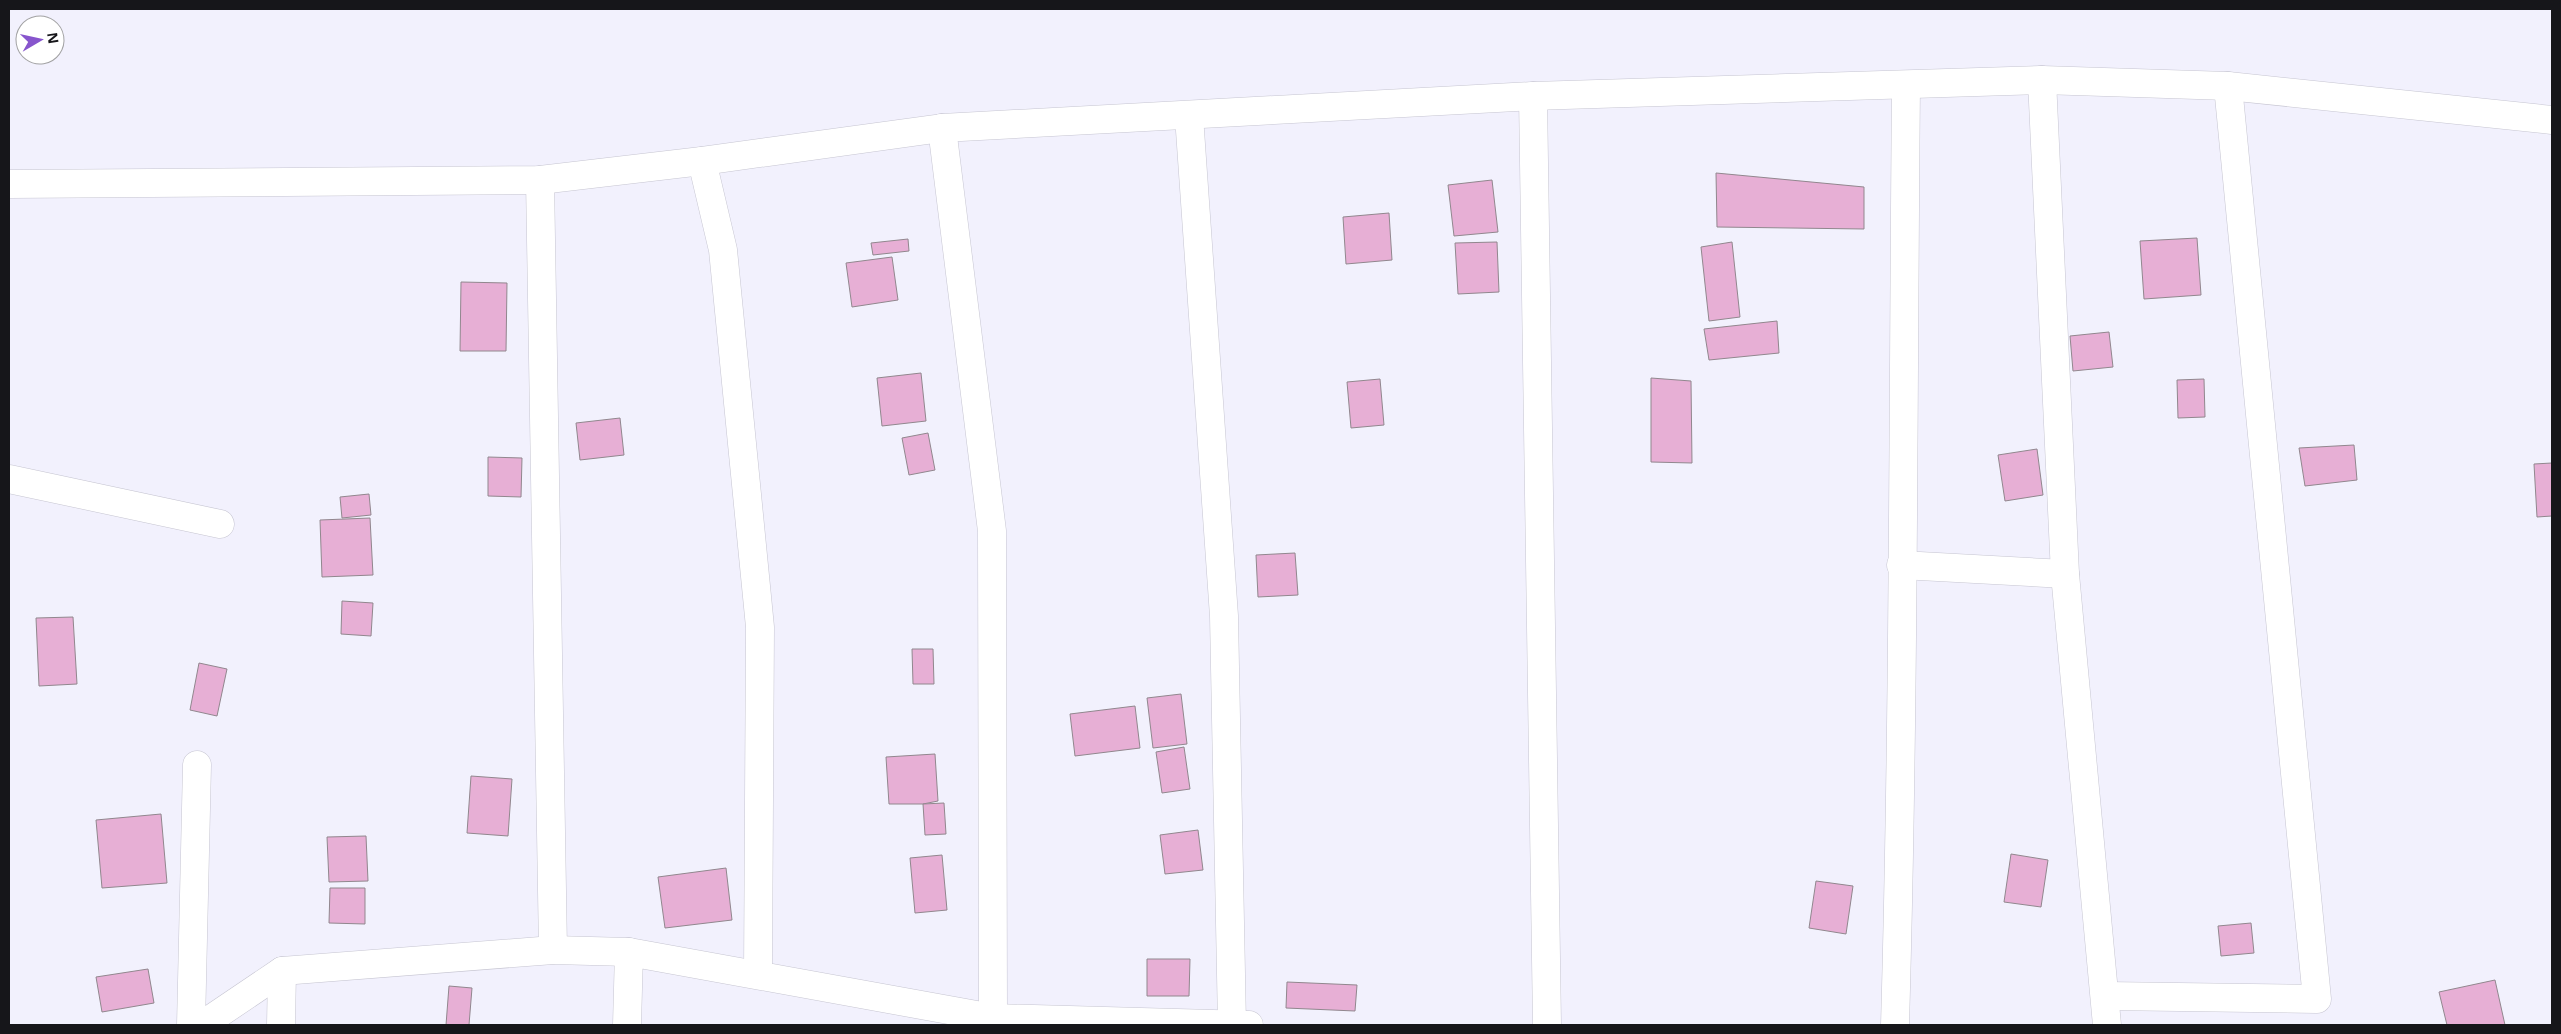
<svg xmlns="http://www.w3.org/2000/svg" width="2561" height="1034" font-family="'Open Sans',sans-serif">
<rect width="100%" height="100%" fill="#f2f1fd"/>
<g fill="#e7afd5" stroke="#91878e">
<path d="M1716 173 1864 187V229L1717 227Z"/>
<path d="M1492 180 1498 232 1454 236 1448 185Z"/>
<path d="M1389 213 1392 260 1346 264 1343 217Z"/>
<path d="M2197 238 2201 295 2144 299 2140 241Z"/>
<path d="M908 239 909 251 873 255 871 243Z"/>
<path d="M1497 242 1499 292 1458 294 1455 243Z"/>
<path d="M1732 242 1740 317 1709 321 1701 247Z"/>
<path d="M892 257 898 300 852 307 846 263Z"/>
<path d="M461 282 507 283 506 351H460Z"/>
<path d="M1777 321 1779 353 1709 360 1704 329Z"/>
<path d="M2109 332 2113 367 2073 371 2070 336Z"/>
<path d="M921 373 926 421 882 426 877 378Z"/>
<path d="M1651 378 1691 381 1692 463 1651 462Z"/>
<path d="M1380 379 1384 425 1351 428 1347 382Z"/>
<path d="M2204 379 2205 417 2178 418 2177 380Z"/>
<path d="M620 418 624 455 580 460 576 423Z"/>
<path d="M928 433 935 470 909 475 902 438Z"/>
<path d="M2354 445 2357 480 2305 486 2299 448Z"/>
<path d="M2037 449 2043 495 2005 501 1998 455Z"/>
<path d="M488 457 522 458 521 497 488 496Z"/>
<path d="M2552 463V516L2537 517 2534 464Z"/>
<path d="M369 494 371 515 342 518 340 497Z"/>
<path d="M370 518 373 575 322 577 320 520Z"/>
<path d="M1295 553 1298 595 1258 597 1256 555Z"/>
<path d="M342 601 373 603 371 636 341 634Z"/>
<path d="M73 617 77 684 39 686 36 618Z"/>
<path d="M912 649H933L934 684H913Z"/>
<path d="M199 663 227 669 217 716 190 710Z"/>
<path d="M1181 694 1187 744 1153 748 1147 698Z"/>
<path d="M1135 706 1140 748 1075 756 1070 714Z"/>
<path d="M1184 747 1190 789 1162 793 1156 752Z"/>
<path d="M935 754 938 801 923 804H889L886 757Z"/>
<path d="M471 776 512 779 508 836 467 833Z"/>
<path d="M944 803 946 834 925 835 923 804Z"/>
<path d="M161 814 167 883 102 888 96 820Z"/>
<path d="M1198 830 1203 870 1165 874 1160 835Z"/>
<path d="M366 836 368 881 329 882 327 837Z"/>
<path d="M2011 854 2048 860 2041 907 2004 902Z"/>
<path d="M942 855 947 910 915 913 910 858Z"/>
<path d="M726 868 732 920 665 928 658 877Z"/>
<path d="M1816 881 1853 886 1846 934 1809 928Z"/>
<path d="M330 888H365V924L329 923Z"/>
<path d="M2251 923 2254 953 2221 956 2218 926Z"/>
<path d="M1147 959H1190L1189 996H1147Z"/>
<path d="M148 969 154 1003 102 1012 96 977Z"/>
<path d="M2495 980 2505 1025H2447L2439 992Z"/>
<path d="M1287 982 1357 985 1355 1011 1286 1008Z"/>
<path d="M449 986 472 988 469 1025H446Z"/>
</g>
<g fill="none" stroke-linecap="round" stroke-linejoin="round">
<g stroke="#c6c5d1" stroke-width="29">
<g id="minor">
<path d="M2042 80 2065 574 2107 1025"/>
<path d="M1533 96 1547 1025"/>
<path d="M1189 116 1224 616 1232 1025"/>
<path d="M942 128 992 531 993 1018"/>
<path d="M702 161 723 250 760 627 758 974"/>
<path d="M540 180 553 950"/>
<path d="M9 184 540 180 702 161 942 128 1533 96 2042 80 2228 86 2552 120"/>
<path d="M9 479 220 524"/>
<path d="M1901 565 2065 574"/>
<path d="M2106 996 2317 999 2228 86"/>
<path d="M191 1025 197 765"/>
<path d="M202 1025 282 971 553 950 629 952"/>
<path d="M281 1025 282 971"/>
<path d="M627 1025 629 952 993 1018 1249 1025"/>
<path d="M1895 1025C1904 712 1903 399 1906 85"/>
</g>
</g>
<use href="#minor" stroke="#fff" stroke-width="28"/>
</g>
<rect width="2561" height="1034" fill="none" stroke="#16161a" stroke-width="20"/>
<g transform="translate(40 40) rotate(81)"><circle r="24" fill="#ffffff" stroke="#a2a2a3"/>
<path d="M0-4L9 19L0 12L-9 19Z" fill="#8755cd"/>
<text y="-8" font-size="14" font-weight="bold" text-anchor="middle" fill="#16161a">N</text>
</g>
</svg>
